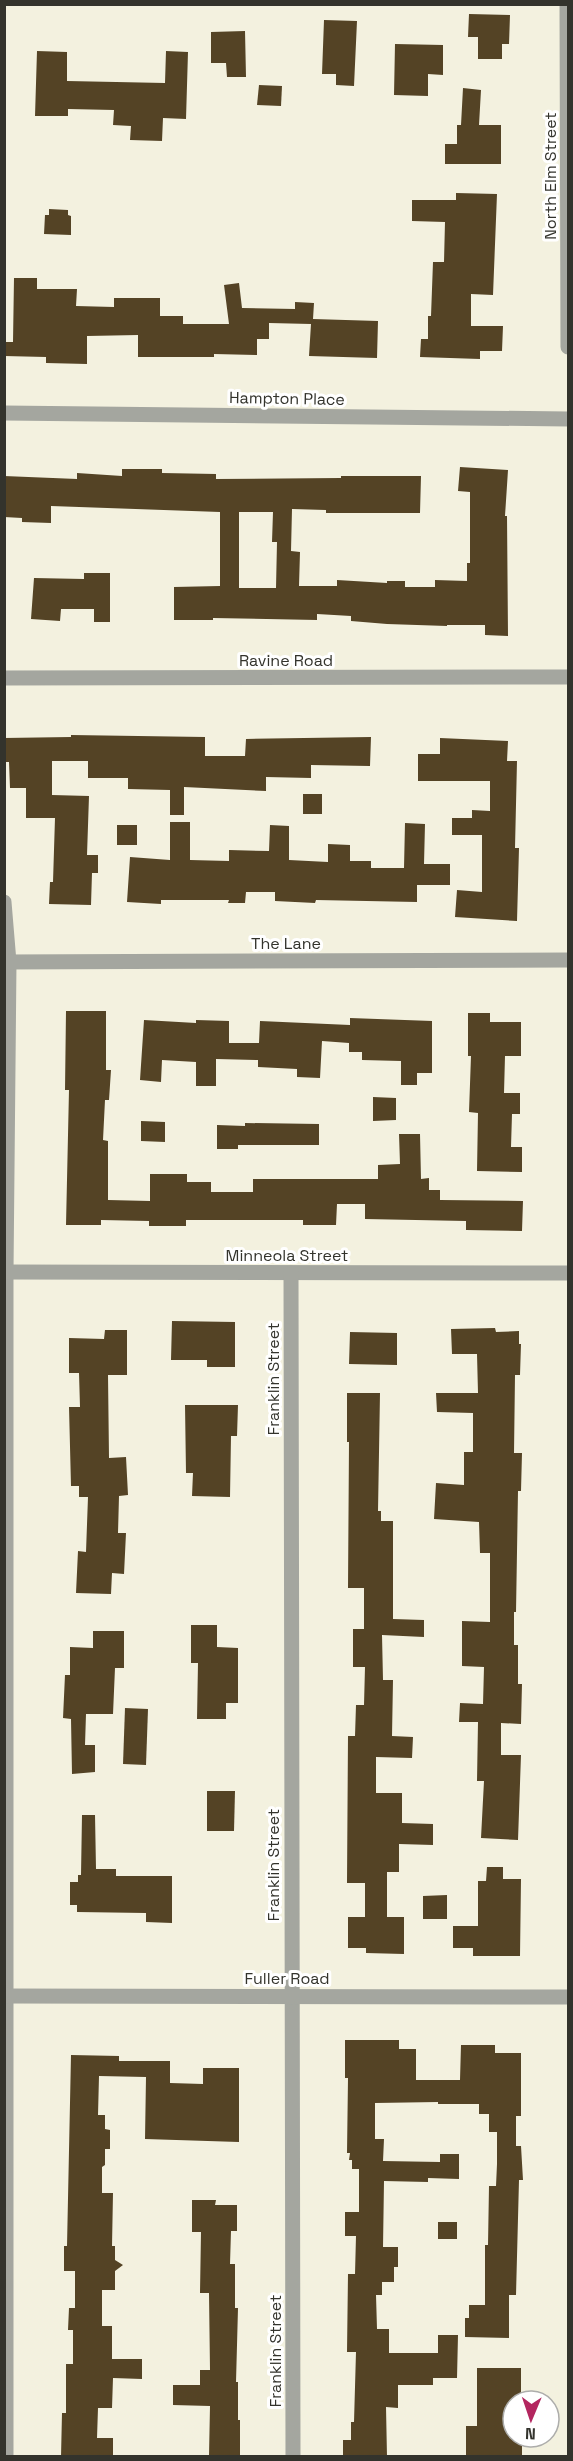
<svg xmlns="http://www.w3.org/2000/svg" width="573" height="2461" font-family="'Space Grotesk',sans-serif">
<rect width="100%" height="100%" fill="#f3f1df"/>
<g fill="#544325" fill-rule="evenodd">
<path d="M469 14 510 15 509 44H502V59H478V37H468Z"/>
<path d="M324 20 357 21 354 86 336 85V74H322Z"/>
<path d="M245 31 246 77H227L226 63H211V32Z"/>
<path d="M395 44 443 45V75L428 74V96L394 95Z"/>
<path d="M37 51 67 52V81L165 83 166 51 188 52 186 119 163 118 162 141 130 140 131 126 113 125 114 110 68 109V116H35Z"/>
<path d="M259 85 282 86 281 106 257 105Z"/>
<path d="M463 88 481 90 479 125H501V164H445V144H457V125H461Z"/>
<path d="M456 193 497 194 493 295 471 294V326H503L502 351H480V359L420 357 421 339H428V316H431L433 262H444L445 222 412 221V200H456Z"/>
<path d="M49 209 68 210V215L71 216V235L44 234 45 215H49Z"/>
<path d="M14 278H37V289H77L76 306 114 307V298H160V316H183V324H229L224 285 239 283 242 308 295 309V302L314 303 313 319 378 321 377 358 309 356 311 324 269 323V339H257V355L214 354V357H138V335L87 336V364L46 363V357L4 356V342H13Z"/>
<path d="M460 467 508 470 505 516H507L508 636 485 635V625H447V626L387 624 351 621V616L317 614V620L213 618V620H174V587L220 586V512L51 506V523L22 522V518L4 517V476L77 479V473L122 476V469H162V473L216 474V479L341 478V476H421L420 513H326V510L292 509 291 551 300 552 299 586H337V580L387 583V581H405V587H435V580L467 581V563H470V492L458 491ZM239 512H273L272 542H277L276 588H239Z"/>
<path d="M84 573H110V622H94V609H61L60 621 31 619 34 578 84 579Z"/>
<path d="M71 735 205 737V756H245L246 739 371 737 370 766 311 765V778L266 777V791L184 787V815H170V790L128 789V778H88V761H52V795L89 796 87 855H98V873H92L91 905 49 904 50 882H53L55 818H26V788H10L9 762H4V738L71 737Z"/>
<path d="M440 738 508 741 507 761H517L515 848H519L517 921 455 917 457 890 482 892V835H452V818H472V810L490 811V781H418V754H440Z"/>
<rect x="303" y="794" width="19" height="20"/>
<path d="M170 822H190V860L229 861V850L269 851 270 825 289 826V860L328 862V844L350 845V861H371V868H404L405 823 425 824 424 864H450V885H417V902L316 900 315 903 275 901V892H246L245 903H228L229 900H161V904L127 902 130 857 170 860Z"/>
<rect x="117" y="825" width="20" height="20"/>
<path d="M66 1011H106V1070H111L109 1100H105L103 1140 108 1141V1200L150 1201V1174H187V1182H211V1192H253V1179H378V1165L400 1164 399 1134H420L421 1179 429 1178V1190H440V1200L523 1201 522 1231 466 1230V1221L365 1219V1204H337L336 1225H303V1220H186V1226H149V1221L101 1220V1225H66L69 1090H65Z"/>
<path d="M468 1013H490V1022H521V1056H505L504 1093H520V1114H512L511 1147H522V1172L477 1171 478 1113 469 1112 471 1056H468Z"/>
<path d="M350 1018 432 1021V1073H417V1085H401V1061L362 1060V1052H349V1043L322 1041 320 1078 297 1077V1069L258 1067V1060L216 1059V1086H196V1062L162 1060 161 1082 140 1080 144 1020 196 1023V1020L229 1021V1043H259L260 1021 350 1025Z"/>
<path d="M373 1097 396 1098V1120L373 1121Z"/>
<path d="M141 1121 165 1122V1142L141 1141Z"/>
<path d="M245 1123 319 1124V1145H238V1149H217V1125L245 1126Z"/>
<path d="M172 1321 235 1322V1367H207V1360H171Z"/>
<path d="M495 1328 496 1332 519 1331V1344H521L520 1375H515L514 1453H522L521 1491H518L516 1612H514V1645H518V1684H522L521 1724 501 1723V1755H521L518 1840 481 1838 484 1781H477L478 1722H459L460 1703 483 1704 484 1667 462 1666V1621L490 1622V1553H480L479 1522 434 1519 436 1483 464 1485V1452H473V1413L437 1412 436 1393H478L477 1354H452L451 1329Z"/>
<path d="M105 1330H127V1375H108L109 1458 126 1457 128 1495 119 1496 118 1533H126L124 1574 112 1573 111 1594 76 1593 78 1551 86 1552 88 1497H79V1486H71L69 1407H80L79 1373H69V1338L104 1339Z"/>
<path d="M350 1332 397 1333V1365L349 1364Z"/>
<path d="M347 1393H380L378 1511H381V1521H393V1619L424 1620V1637L382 1635 383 1680H393L392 1736 413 1737 412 1758 376 1757V1793H402V1823L433 1824V1845L399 1844V1872H387V1917H404V1954L366 1953V1948H348V1917H365V1883H347L348 1736H355L356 1705H364L365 1667H353V1629H364V1588H348L349 1442H347Z"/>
<path d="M185 1405H238L237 1436H231L230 1497 192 1496 193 1473H186Z"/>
<path d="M191 1625H217V1647L238 1648V1703H226V1719H197L198 1663H191Z"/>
<path d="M93 1631H124V1668H115L113 1714H86L85 1745H95V1772L72 1774 71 1719 63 1718 65 1675H70V1647L93 1648Z"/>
<path d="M125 1708 148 1709 146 1765 123 1764Z"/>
<path d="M207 1791H235L234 1831H207Z"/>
<path d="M82 1815H95L96 1869H116V1876H172V1923L146 1922V1913L77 1912V1905H70V1882H78V1875H81Z"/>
<path d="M487 1867H503V1879H521L520 1956H473V1948H453V1926H478V1881H486Z"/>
<path d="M447 1895V1919H423V1896Z"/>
<path d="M345 2040H399V2049H416V2080H460L461 2045H495V2053H521V2116H516V2146H521L523 2180H519L516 2295H509V2338L465 2337V2318H469V2305H485V2245H488L489 2186H496L497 2164V2132H489V2114H479V2104H438V2102L375 2103V2139H384L383 2161 440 2162V2154H459V2179L428 2178V2182L384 2181 383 2247H398V2267H394V2282H382V2295H376L377 2329H389V2353H438V2335H458L457 2378H433V2385H398V2408L386 2407 387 2457H343V2440H351V2422H354L356 2352H347L348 2274H355L356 2236H345V2212H359V2169H352V2160H349L350 2153H347L348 2078H345Z"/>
<path d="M71 2055 119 2056V2061H170V2083L203 2084V2068H239V2142L145 2139 146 2077 99 2076 98 2115H105V2129L110 2130V2149H105V2165L102 2167V2193H113L112 2246H115V2260L123 2265 115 2271V2290H102V2326H112V2359H142V2379L113 2378 112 2408H98L97 2438H113V2455H96V2457H61L62 2413H66V2364H73V2330H68L69 2308H75V2271H64V2246H67Z"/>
<path d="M192 2200H216L215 2205H237V2231H231L230 2264H235V2308H238L236 2382H238V2420H240V2456H209L210 2406 173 2405V2385H200V2370H210L209 2293H200L201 2232H192Z"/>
<rect x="438" y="2222" width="19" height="17"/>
<path d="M477 2368H521V2401H513V2440H522V2457H466V2426H477Z"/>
</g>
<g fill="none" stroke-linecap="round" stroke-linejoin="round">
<g stroke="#a4a69f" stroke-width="15">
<path d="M567 4 568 347"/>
<path d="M4 413 568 419"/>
<path d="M4 678 568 677"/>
<path d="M4 902 9 962 6 1272V2456"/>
<path d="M4 962 568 960"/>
<path d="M4 1272 568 1273"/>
<path d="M291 1273 293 2456"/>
<path d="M4 1996 568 1997"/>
</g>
</g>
<g text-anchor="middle" stroke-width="6" stroke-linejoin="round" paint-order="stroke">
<g font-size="16" fill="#33332c" stroke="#fff">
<text transform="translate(550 176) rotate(-90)" y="6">North Elm Street</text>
<text transform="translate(287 398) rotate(1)" y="6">Hampton Place</text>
<text x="286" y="666">Ravine Road</text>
<text x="286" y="949">The Lane</text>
<text x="287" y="1261">Minneola Street</text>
<text transform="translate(273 1379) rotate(-90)" y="6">Franklin Street</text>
<text transform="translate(273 1865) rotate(-90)" y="6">Franklin Street</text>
<text x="287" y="1984">Fuller Road</text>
<text transform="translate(275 2351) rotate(-90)" y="6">Franklin Street</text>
</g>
</g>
<rect width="573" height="2461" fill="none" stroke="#33332c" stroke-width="12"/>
<g transform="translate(531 2419) rotate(182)"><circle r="28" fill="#ffffff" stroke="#adadab" stroke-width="1.5"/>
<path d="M0-4.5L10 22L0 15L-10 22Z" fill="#b3265f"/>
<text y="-9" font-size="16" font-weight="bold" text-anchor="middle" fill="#33332c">N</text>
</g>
</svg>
